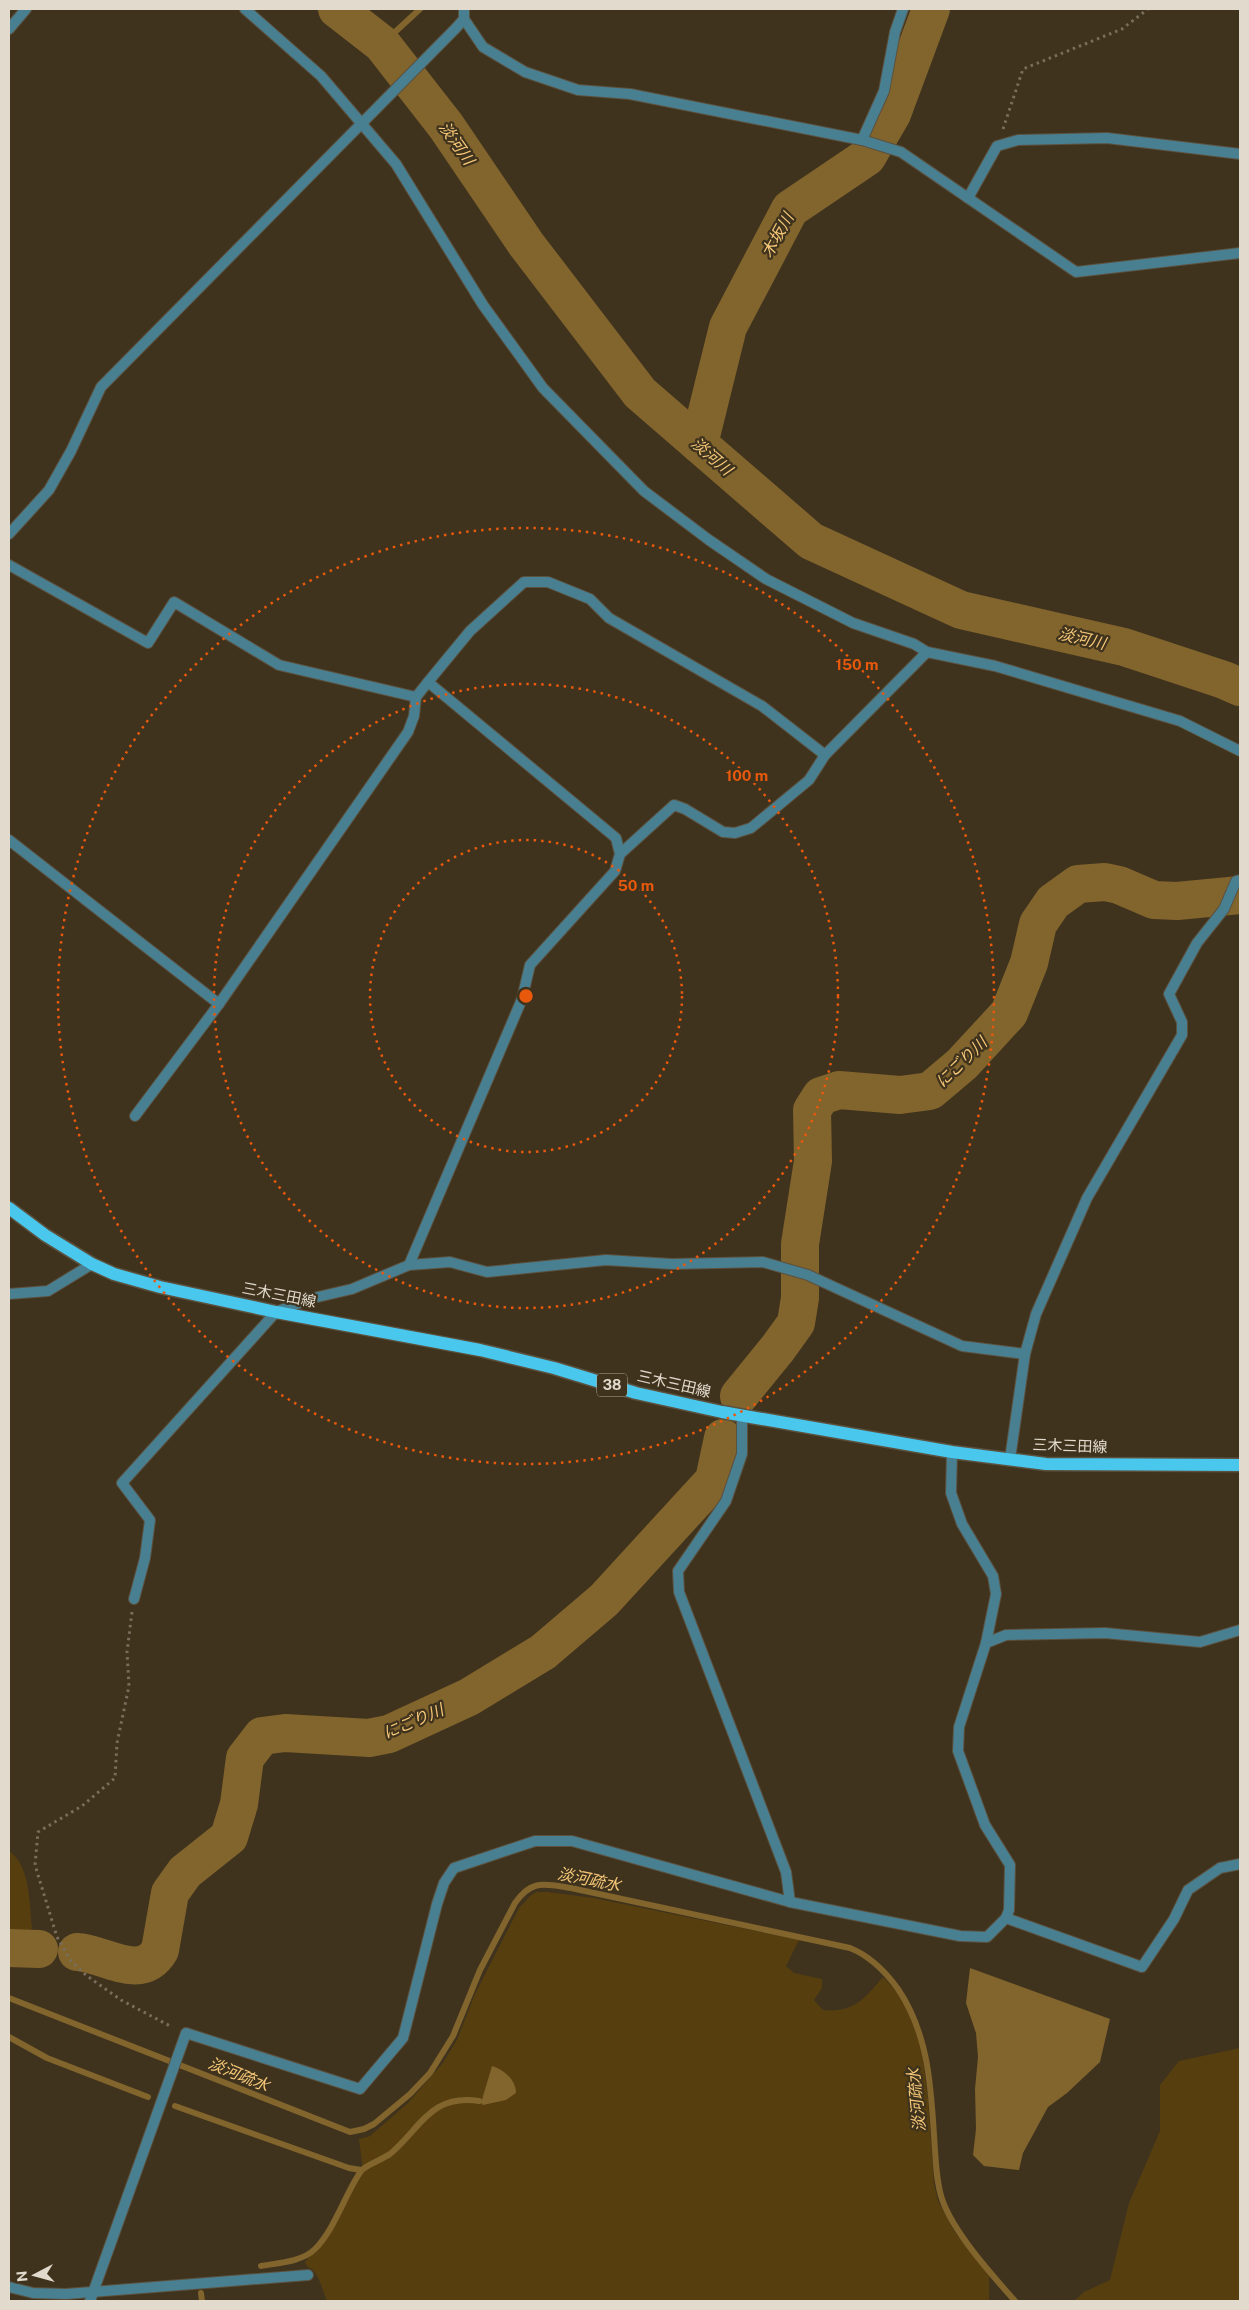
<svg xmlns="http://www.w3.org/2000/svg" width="1249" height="2310" font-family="'Public Sans','Noto Sans JP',sans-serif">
<rect width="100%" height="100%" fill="#3f331e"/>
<g fill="#563e0f">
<path d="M9 1851C31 1866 29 1904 32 1928L9 1954Z"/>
<path d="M536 1892H547L594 1898 799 1940 786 1966 794 1973 822 1979V1988L814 2000 823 2010C854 2013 865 1998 883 1977L897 1992 908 2010 921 2043 928 2099 934 2184 938 2201 954 2231 989 2275V2301H327C323 2292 320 2278 313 2270 310 2267 307 2268 305 2262L325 2238 358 2182 363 2170 359 2139 370 2136 408 2103 442 2064 457 2040 475 1994 519 1908 530 1896Z"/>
<path d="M1240 2048V2301H1074L1084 2292 1110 2280 1129 2203 1160 2131V2085L1179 2061Z"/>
</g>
<g fill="#82642d">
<path d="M970 1968 1110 2019 1100 2062 1067 2093 1048 2107 1023 2153 1019 2170 984 2166 973 2155 976 2129 975 2089 978 2057 976 2033 966 2003Z"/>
<path d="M492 2066C503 2069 516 2080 516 2093L506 2100 483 2105 481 2103Z"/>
</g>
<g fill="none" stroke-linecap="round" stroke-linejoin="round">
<g stroke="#82642d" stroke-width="6">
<path d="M382 44 420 9"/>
<path d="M9 1998 350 2132 364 2129 374 2124 410 2094 430 2073 453 2036 480 1970 515 1903C532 1879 544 1884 571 1888L850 1948C870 1956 885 1971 898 1989 931 2038 931 2094 935 2150 936 2167 937 2184 942 2199 953 2232 992 2275 1015 2301"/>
<path d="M9 2037 47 2058 148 2097"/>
<path d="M175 2106 349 2168 361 2170"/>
<path d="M261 2266C277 2263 302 2262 315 2249 335 2229 345 2194 361 2171 364 2166 383 2159 390 2154 421 2128 430 2094 479 2101"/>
<path d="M201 2293 202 2301"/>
</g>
<g stroke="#82642d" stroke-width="38">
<path d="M337 9 382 44 446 126 526 244 640 393 811 541 961 610 1124 647 1224 680 1240 687"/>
<path d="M699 444 728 327 790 209 867 157 892 114 931 9"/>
<path d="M739 1396 778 1348 796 1323 800 1298V1244L813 1161 812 1110 821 1096 839 1090 900 1095 930 1091 962 1064 1009 1013 1029 963 1038 924 1053 902 1078 884 1105 882 1119 885 1154 900 1177 901 1240 895"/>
<path d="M9 1948 39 1949"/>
<path d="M77 1952C104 1953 141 1983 160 1950L170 1893 185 1872 229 1837 239 1804 245 1758 262 1736 285 1733 369 1738 389 1734 469 1697 543 1652 604 1600 714 1480 723 1438"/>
</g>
<g stroke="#5c513e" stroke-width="12">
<g id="minor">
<path d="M245 9 321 76 396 164 483 305 543 388 644 491 709 540 766 579 853 623 914 644 927 652 995 666 1180 721 1240 751"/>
<path d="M464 19 483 47 525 72 578 90 630 94 862 140 901 152 1076 272 1240 253"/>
<path d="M9 29 26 9"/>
<path d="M862 140 884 91 895 32 903 9"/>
<path d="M968 198 997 146 1018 140 1107 138 1240 154"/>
<path d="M9 534 49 490 71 451 101 387 456 28 464 19V9"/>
<path d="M9 565 148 643 174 602 279 665 416 697 428 682 616 838 620 854 615 871 530 965 522 999 409 1265"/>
<path d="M428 682 470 631 524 582H548L590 599 609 618 762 706 825 755"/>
<path d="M9 840 219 1004"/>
<path d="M620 854 674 805 685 809 723 832 735 833 751 828 809 780 825 755 927 652"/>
<path d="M135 1116 219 1004 408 732 414 716 416 697"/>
<path d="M9 1294 48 1291 92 1264"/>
<path d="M742 1415V1454L726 1501 678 1571 679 1592 786 1872 790 1902"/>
<path d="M1010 1459 1025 1354 1036 1314 1087 1198 1182 1035V1022L1169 994 1197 943 1224 909 1236 881 1240 880"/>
<path d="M134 1599 145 1558 150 1520 122 1483 276 1312 309 1299 352 1289 409 1265 450 1262 487 1272 606 1260 672 1264 763 1262 808 1275 962 1346 1025 1354"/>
<path d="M986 1643 1006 1635 1105 1633 1200 1642 1240 1630"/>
<path d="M1006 1918 1142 1967 1174 1919 1188 1890 1220 1868 1240 1864"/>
<path d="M9 2287 33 2293 66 2294 308 2275"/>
<path d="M90 2301 186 2033 360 2089 403 2038 437 1904 444 1883 454 1868 535 1841H572L790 1902 960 1936 987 1937 1006 1918 1009 1910 1010 1865 985 1825 958 1751 959 1727 986 1643 996 1594 993 1576 962 1524 951 1493 952 1452"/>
</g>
</g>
<g stroke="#5c513e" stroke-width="15">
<path id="primary" d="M9 1208 45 1235 92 1264 114 1274 160 1287 276 1312 480 1350 554 1368 636 1393 722 1412 952 1452 1046 1464 1240 1465"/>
</g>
<g stroke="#796e5c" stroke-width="3" stroke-dasharray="2.5 4" stroke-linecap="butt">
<path d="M1003 129 1023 69 1122 29 1148 9"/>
<path d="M132 1612 127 1652 129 1686 117 1743 115 1778 82 1806 38 1832 35 1865 57 1937 71 1961 87 1976 121 2000 172 2027"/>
</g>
<use href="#minor" stroke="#487f91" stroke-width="10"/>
<use href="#primary" stroke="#49c7ec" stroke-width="12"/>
</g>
<g fill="none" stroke="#e8590c" stroke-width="2.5" stroke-dasharray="2.5 5">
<circle cx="526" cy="996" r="156"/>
<circle cx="526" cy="996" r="312"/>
<circle cx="526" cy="996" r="468"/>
</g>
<g text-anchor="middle" stroke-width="4.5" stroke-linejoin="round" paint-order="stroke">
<rect fill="#3f331e" stroke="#b1a898" stroke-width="1" x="597" y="1373.5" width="30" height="23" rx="4"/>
<g font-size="14" font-weight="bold" fill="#e2dacd">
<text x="612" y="1390">38</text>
</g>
<g font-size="15" fill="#e2dacd" stroke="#3f331e">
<text transform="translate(279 1295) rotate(11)" y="5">三木三田線</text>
<text transform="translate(674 1384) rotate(13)" y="5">三木三田線</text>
<text transform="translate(1070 1446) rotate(2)" y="5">三木三田線</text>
</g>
<g font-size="16" font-style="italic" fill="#f7c878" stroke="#3f331e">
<text transform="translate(457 143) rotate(55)" y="6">淡河川</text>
<text transform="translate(777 235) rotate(-61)" y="6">木坂川</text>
<text transform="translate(712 456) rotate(41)" y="6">淡河川</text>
<text transform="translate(1082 638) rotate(13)" y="6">淡河川</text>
<text transform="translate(961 1062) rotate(-44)" y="6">にごり川</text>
<text transform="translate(413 1721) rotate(-23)" y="6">にごり川</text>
<text transform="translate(589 1879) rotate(11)" y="6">淡河疏水</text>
<text transform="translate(239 2074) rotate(22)" y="6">淡河疏水</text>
<text transform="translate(916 2100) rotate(-96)" y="6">淡河疏水</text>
</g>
</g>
<circle cx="526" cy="996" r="8" fill="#e8590c" stroke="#3f331e" stroke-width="2.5"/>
<g font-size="15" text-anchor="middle" font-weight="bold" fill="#e8590c" stroke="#3f331e" stroke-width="4.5" stroke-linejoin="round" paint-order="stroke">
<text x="857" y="670">150 m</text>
<text x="747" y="781">100 m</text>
<text x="636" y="891">50 m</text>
</g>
<rect width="1249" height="2310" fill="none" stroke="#e2dacd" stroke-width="20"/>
<g transform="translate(35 2275) rotate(264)" stroke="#3f331e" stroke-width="4" paint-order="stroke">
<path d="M0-4L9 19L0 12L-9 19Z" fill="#e2dacd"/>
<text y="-8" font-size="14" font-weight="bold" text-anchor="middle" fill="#e2dacd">N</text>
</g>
</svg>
